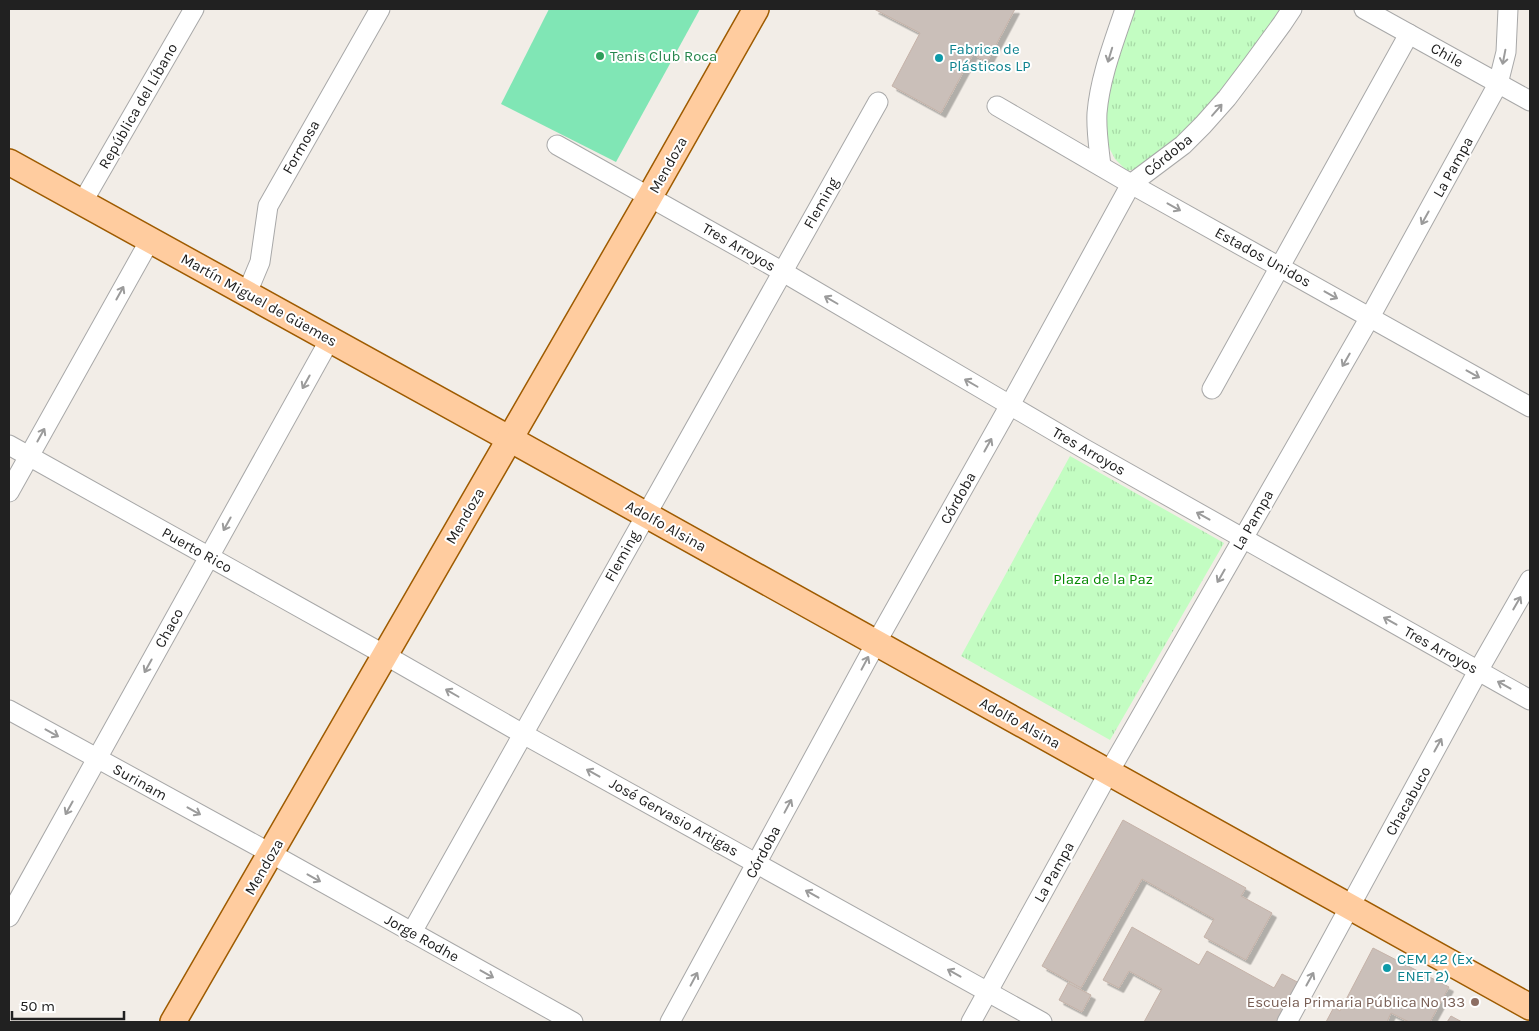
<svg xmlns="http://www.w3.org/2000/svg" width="1539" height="1031" font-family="Karla,sans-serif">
<defs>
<pattern id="park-tufts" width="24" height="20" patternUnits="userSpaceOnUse" patternTransform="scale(1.25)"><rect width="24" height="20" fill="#c3fdc2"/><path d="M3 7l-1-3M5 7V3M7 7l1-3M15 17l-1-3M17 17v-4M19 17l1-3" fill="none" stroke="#a7d9a6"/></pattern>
<filter id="shadow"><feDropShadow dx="4.5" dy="4.5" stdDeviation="0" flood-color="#0004"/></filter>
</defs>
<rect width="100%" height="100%" fill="#f2ede7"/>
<g fill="url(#park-tufts)">
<path d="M1129 9H1288L1201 123 1139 168 1127 171 1115 159 1104 138 1101 112Z"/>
<path d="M1070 456 1224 543 1110 740 961 656Z"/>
</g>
<path fill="#80e6b5" d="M549 9H700L616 162 501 104Z"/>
<g fill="#cabfb9" stroke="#c5b2a8" filter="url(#shadow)">
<path d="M874 9H1015L987 62 973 54 941 113 892 86 920 33Z"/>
<path d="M1123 820 1246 888 1241 896 1272 913 1246 960 1204 937 1214 919 1142 879 1081 988 1042 966Z"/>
<path d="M1132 927 1199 965 1207 951 1274 988 1282 974 1301 984 1279 1022H1144L1162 989 1129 971 1119 988 1103 980Z"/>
<path d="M1373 948 1449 987 1430 1022H1409L1391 1013 1387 1022H1326L1334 1007 1340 1011Z"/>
<path d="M1068 983 1091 995 1082 1012 1059 1000Z"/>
<path d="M1451 1016 1462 1022H1447Z"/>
</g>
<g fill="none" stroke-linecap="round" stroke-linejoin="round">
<g stroke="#a8a8a8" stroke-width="21">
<g id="minor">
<path d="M1364 9 1530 101"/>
<path d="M997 106 1131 184 1530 407"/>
<path d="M557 145 783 272 1083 448 1530 700"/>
<path d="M1101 166C1099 148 1096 131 1097 113 1100 77 1114 42 1125 9"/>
<path d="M82 203 194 9"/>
<path d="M247 293 260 262 268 206 380 9"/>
<path d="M1212 389 1409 34"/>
<path d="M9 445 385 655 523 734 1042 1022"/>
<path d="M9 492 150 240"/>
<path d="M9 710 272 854 573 1022"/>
<path d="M9 917 330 339"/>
<path d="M412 932 878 102"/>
<path d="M670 1022 876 643 1010 405 1131 184 1183 145 1203 125 1227 98 1252 65 1282 24 1292 9"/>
<path d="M971 1022 1109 772 1370 317 1498 84 1506 52 1508 9"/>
<path d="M1287 1022 1478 671 1530 580"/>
</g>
</g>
<g stroke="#9e5b00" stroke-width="28">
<g id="major">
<path d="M9 162 510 439 1530 1007"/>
<path d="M173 1022 650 196 756 9"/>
</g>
</g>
<use href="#minor" stroke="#fff" stroke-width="19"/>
<use href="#major" stroke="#ffcc9f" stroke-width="25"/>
</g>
<defs><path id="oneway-shaft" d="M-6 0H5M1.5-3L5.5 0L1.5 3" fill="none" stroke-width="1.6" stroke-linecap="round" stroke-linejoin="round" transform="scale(1.25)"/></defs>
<g stroke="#9b9b9b">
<use href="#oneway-shaft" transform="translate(1110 55) rotate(107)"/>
<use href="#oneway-shaft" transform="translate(1504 57) rotate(101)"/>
<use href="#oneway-shaft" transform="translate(1217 110) rotate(-49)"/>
<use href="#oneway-shaft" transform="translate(1174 207) rotate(29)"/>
<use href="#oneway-shaft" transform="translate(1425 218) rotate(119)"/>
<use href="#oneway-shaft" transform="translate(120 293) rotate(-61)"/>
<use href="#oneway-shaft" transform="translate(1331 295) rotate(29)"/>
<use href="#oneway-shaft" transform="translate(831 300) rotate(-150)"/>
<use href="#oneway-shaft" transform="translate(1346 360) rotate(120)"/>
<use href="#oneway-shaft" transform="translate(1473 374) rotate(29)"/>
<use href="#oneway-shaft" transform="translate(306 382) rotate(119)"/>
<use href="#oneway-shaft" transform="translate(971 383) rotate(-150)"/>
<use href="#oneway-shaft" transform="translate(41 435) rotate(-61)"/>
<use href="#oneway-shaft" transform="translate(988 445) rotate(-61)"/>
<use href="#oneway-shaft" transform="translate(1203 516) rotate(-151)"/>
<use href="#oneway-shaft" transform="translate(227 524) rotate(119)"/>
<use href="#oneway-shaft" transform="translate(1221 576) rotate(120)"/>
<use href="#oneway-shaft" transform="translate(1517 603) rotate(-60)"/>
<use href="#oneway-shaft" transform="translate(1390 621) rotate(-151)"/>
<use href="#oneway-shaft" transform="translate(865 663) rotate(-62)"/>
<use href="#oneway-shaft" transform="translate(148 666) rotate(119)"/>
<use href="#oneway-shaft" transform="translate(1504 685) rotate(-151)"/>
<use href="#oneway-shaft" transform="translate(452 693) rotate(-150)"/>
<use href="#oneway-shaft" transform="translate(52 733) rotate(29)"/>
<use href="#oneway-shaft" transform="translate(1438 745) rotate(-61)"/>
<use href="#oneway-shaft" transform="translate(593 773) rotate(-151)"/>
<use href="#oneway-shaft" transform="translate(788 806) rotate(-62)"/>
<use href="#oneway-shaft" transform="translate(69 808) rotate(119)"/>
<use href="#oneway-shaft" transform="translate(194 811) rotate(29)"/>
<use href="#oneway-shaft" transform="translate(314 878) rotate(29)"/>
<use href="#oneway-shaft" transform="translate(812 894) rotate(-151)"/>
<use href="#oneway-shaft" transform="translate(954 973) rotate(-151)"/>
<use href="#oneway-shaft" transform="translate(487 974) rotate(29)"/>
<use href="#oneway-shaft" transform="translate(694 979) rotate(-62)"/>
<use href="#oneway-shaft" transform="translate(1310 979) rotate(-61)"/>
</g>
<circle fill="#2e9e5b" stroke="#fff" stroke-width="2" cx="600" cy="56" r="5"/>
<g fill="#0f9aa8" stroke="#fff" stroke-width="2">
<circle cx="939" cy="58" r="5"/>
<circle cx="1387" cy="968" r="5"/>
</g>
<circle fill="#8d6e63" stroke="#fff" stroke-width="2" cx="1475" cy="1002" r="5"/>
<g text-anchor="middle" stroke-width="4" stroke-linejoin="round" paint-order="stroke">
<g font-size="15" fill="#0d838f" stroke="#fff" text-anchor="start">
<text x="949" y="54">Fabrica de<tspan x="949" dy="17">Plásticos LP</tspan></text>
<text x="1397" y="964">CEM 42 (Ex<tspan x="1397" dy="17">ENET 2)</tspan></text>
</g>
<g font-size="15" fill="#212121" stroke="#fff">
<text transform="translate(1447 55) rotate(29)" y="5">Chile</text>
<text transform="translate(138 106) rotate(-60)" y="5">República del Líbano</text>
<text transform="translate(301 147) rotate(-60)" y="5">Formosa</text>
<text transform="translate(1168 155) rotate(-39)" y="5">Córdoba</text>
<text transform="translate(668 165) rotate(-61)" y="5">Mendoza</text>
<text transform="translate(1453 167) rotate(-61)" y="5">La Pampa</text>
<text transform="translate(821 203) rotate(-61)" y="5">Fleming</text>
<text transform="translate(739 247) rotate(30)" y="5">Tres Arroyos</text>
<text transform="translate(1263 257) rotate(29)" y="5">Estados Unidos</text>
<text transform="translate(259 300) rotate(29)" y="5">Martín Miguel de Güemes</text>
<text transform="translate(1089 451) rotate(30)" y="5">Tres Arroyos</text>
<text transform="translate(958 498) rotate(-61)" y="5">Córdoba</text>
<text transform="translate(465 516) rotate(-60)" y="5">Mendoza</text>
<text transform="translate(1253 520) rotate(-60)" y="5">La Pampa</text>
<text transform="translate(666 526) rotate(29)" y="5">Adolfo Alsina</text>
<text transform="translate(197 550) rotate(29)" y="5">Puerto Rico</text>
<text transform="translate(622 556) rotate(-61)" y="5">Fleming</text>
<text transform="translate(169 628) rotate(-61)" y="5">Chaco</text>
<text transform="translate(1441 650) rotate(29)" y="5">Tres Arroyos</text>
<text transform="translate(1020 723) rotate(29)" y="5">Adolfo Alsina</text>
<text transform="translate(140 782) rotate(29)" y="5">Surinam</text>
<text transform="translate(1408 801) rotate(-61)" y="5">Chacabuco</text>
<text transform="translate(674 817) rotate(29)" y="5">José Gervasio Artigas</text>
<text transform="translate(763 852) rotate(-62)" y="5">Córdoba</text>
<text transform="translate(264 867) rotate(-60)" y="5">Mendoza</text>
<text transform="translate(1054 872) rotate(-61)" y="5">La Pampa</text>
<text transform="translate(422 938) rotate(29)" y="5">Jorge Rodhe</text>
</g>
<g font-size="15" fill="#27864d" stroke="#fff" text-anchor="start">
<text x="610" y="61">Tenis Club Roca</text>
</g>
<g font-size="15" fill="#058a03" stroke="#fff">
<text x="1103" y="584">Plaza de la Paz</text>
</g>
<g font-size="15" fill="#785e54" stroke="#fff" text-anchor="end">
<text x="1465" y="1007">Escuela Primaria Pública Nº 133</text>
</g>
</g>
<rect width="1539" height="1031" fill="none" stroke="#212121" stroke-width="20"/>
<path d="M12 1011v8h112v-8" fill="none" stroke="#212121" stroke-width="2.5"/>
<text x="20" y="1011" font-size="15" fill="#212121" stroke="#ffffff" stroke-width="4" paint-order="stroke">50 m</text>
</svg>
